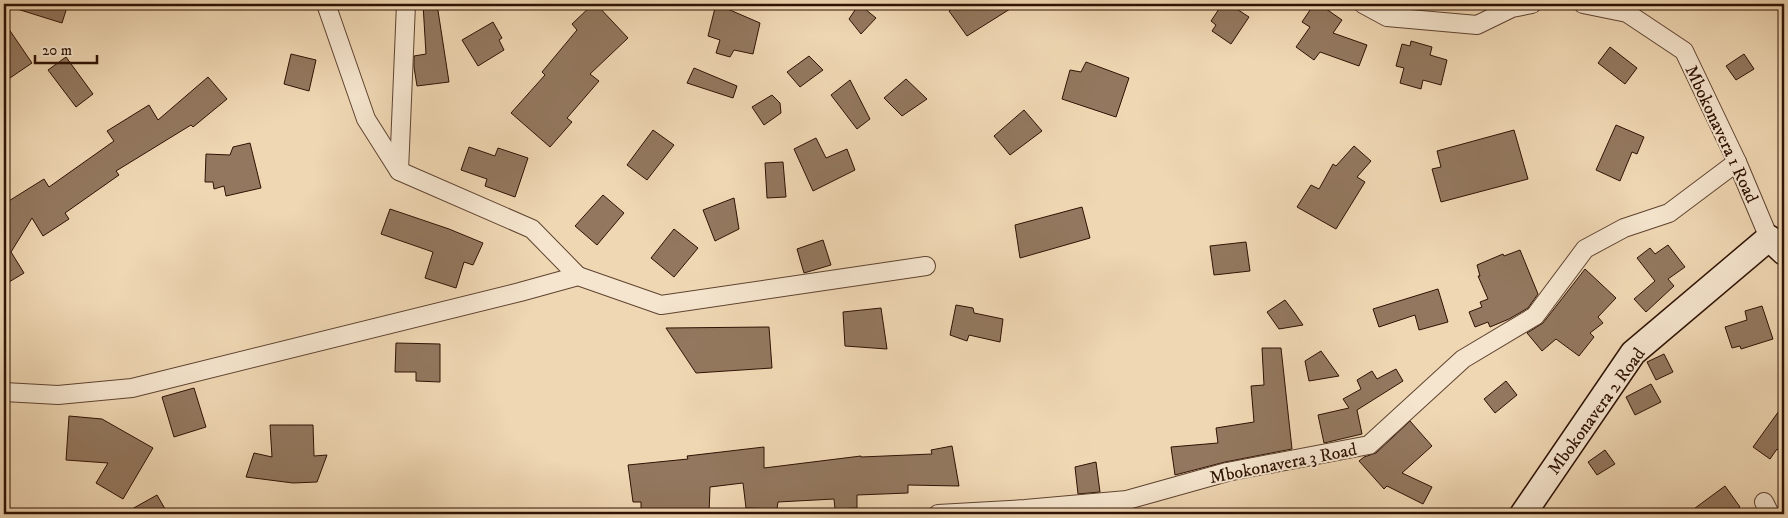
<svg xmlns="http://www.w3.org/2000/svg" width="1788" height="518" font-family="'IM FELL DW Pica',serif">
<rect width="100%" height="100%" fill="#efd7b3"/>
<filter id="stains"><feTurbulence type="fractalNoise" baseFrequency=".004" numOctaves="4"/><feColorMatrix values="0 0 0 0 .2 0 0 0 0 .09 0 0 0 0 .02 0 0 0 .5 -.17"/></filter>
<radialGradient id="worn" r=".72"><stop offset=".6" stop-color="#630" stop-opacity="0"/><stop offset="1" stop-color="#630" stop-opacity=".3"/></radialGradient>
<g fill="#93785f" stroke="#2f1204">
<path d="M15 4H68L62 23 14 8Z"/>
<path d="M423 4H437L449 82 417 86 414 67V56L426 54Z"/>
<path d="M593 4H596L628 38 590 74 599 81 567 118 572 122 550 147 511 113 545 75 542 72 577 30 572 24Z"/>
<path d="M716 4 760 23 753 54 734 50 730 57 716 53 720 40 708 36Z"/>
<path d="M859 4 876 18 861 34 849 19Z"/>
<path d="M961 4H1018L967 36 949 11Z"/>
<path d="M1229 4 1249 17 1231 44 1212 31 1216 25 1211 21 1221 6 1226 9Z"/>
<path d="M1314 4H1319L1342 20 1333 33 1367 45 1359 66 1320 52 1314 60 1296 47 1310 27 1302 22Z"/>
<path d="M4 22 32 63 4 82Z"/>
<path d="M493 22 502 38 499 40 504 50 478 66 462 40Z"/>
<path d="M1411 41 1432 47 1430 55 1447 60 1441 85 1423 80 1421 89 1400 83 1404 68 1396 66 1402 44 1410 46Z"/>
<path d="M1610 47 1637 68 1625 84 1598 63Z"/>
<path d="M291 54 316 60 309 91 284 84Z"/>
<path d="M1744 54 1754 69 1736 80 1726 66Z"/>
<path d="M809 56 823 70 800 87 787 72Z"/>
<path d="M66 57 93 94 76 107 48 70Z"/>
<path d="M1086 62 1129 78 1116 117 1062 99 1070 70 1081 72Z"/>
<path d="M694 68 737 86 733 98 687 83Z"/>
<path d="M208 77 227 99 193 127 191 125 116 171 119 175 65 213 69 219 43 236 32 218 11 252 24 273 4 285V204L44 179 49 187 114 141 107 131 149 105 158 120Z"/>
<path d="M906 79 927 99 902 116 884 98Z"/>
<path d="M850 80 870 119 857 129 831 95Z"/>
<path d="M772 95 780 103 781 113 764 125 752 107Z"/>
<path d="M1024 110 1042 131 1010 155 994 136Z"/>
<path d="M1616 125 1644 137 1637 154 1632 152 1620 181 1596 170Z"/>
<path d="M653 130 674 145 647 180 627 165Z"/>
<path d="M1514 130 1528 179 1441 202 1432 169 1441 167 1437 151Z"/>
<path d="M816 138 826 158 847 149 855 170 813 191 794 149Z"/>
<path d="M250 143 261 188 226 196 224 186 214 189 213 182H205L206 154 230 155 233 147Z"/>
<path d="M1354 146 1371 161 1357 177 1365 182 1336 229 1297 207 1311 185 1319 189 1333 164 1336 166Z"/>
<path d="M469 147 495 156 498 148 528 158 515 197 485 186 487 179 461 170Z"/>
<path d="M783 162 786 197 767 198 765 163Z"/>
<path d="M603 195 624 213 597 245 575 226Z"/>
<path d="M734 198 739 229 715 241 703 210Z"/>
<path d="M1082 207 1090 238 1020 258 1015 225Z"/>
<path d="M390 209 449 229 483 243 473 265 464 262 456 288 425 278 433 252 381 234Z"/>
<path d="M674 229 698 248 674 277 651 258Z"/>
<path d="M823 240 831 265 804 273 797 249Z"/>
<path d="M1246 242 1250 271 1214 275 1210 246Z"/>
<path d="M1668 245 1685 267 1668 279 1674 286 1646 312 1634 299 1655 281 1637 258 1650 248 1655 254Z"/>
<path d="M1520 250 1538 294 1528 308 1509 319 1490 327 1488 322 1475 327 1469 312 1482 307 1480 302 1488 299 1478 276H1480L1477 265 1503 254 1504 256Z"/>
<path d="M1585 269 1616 298 1598 317 1603 323 1590 333 1594 337 1579 356 1556 339 1542 351 1527 333 1543 323Z"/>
<path d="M1438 289 1448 322 1419 330 1415 315 1379 327 1373 309Z"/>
<path d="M1285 300 1294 312 1303 325 1279 329 1267 312Z"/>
<path d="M956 305 973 308 974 313 1003 319 1000 342 969 335 967 341 950 335Z"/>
<path d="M1762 306 1773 339 1741 349 1740 346 1732 348 1725 327 1747 320 1745 311Z"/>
<path d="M881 308 887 349 845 346 843 312Z"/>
<path d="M769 327 772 368 696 373 666 328Z"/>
<path d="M396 343 440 344V382L416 381V372H395Z"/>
<path d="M1262 348H1281L1292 449 1225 462 1175 475 1171 447 1218 443 1216 428 1254 422 1251 386 1264 385Z"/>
<path d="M1321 351 1339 376 1309 381 1305 361Z"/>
<path d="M1664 354 1673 372 1656 380 1647 362Z"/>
<path d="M1396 369 1403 381 1357 410 1362 434 1324 443 1318 415 1349 408 1343 399 1361 389 1357 380 1372 371 1377 379Z"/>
<path d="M1506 381 1517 395 1495 413 1484 399Z"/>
<path d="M1651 384 1661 402 1635 415 1626 397Z"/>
<path d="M194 388 206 427 174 437 162 397Z"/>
<path d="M1784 404V455L1777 449 1770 459 1753 447Z"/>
<path d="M69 416 102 419 153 448 123 499 96 483 108 463 66 460Z"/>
<path d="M1410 421 1432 446 1402 473 1432 487 1423 504 1387 486 1384 489 1359 461 1364 457 1376 453Z"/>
<path d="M270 425H313L314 456 327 455 317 482 293 483 246 477 254 453 272 457Z"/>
<path d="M952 446 959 486 908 485V493L857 495V508L835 509 834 499 778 502 777 509 746 508 743 483 710 487 709 514H641V502H633L628 465 688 459 687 456 764 447V468L861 456V457L932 454 931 450Z"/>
<path d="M1605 450 1615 464 1597 475 1588 462Z"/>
<path d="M1096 462 1100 492 1078 494 1075 467Z"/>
<path d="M1725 486 1740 507 1729 514H1687Z"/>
<path d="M157 495 168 514H123Z"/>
</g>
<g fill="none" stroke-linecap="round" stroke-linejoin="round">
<g stroke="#5f4330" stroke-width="20">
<g id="street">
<path d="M326 4 366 119 399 171 532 229 578 276"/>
<path d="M1363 4 1387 17 1477 25 1512 8 1532 4"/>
<path d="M1583 4 1627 13 1684 51 1737 162 1769 238"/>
<path d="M399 171 406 4"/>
<path d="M4 392 58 395 132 388 520 292 578 276 661 305 926 266"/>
<path d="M1764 502 1770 514"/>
<path d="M938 514 1025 509 1127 500 1227 472 1369 445 1463 359 1535 316 1585 249 1624 228 1669 213 1737 162"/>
</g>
</g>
<g stroke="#2f1204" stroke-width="28">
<path id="secondary" d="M1523 514 1633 353 1769 238 1784 252"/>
</g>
<use href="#street" stroke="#f5e5ce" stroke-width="18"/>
<use href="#secondary" stroke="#f5e5ce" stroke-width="25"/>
</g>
<g text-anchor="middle" stroke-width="4" stroke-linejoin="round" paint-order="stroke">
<g font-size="18" fill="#2f1204" stroke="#f5e5ce">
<text transform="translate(1722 134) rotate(65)" y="6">Mbokonavera 1 Road</text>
<text transform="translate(1596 411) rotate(-54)" y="6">Mbokonavera 2 Road</text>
<text transform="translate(1283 463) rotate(-11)" y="6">Mbokonavera 3 Road</text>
</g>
</g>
<rect width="1788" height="518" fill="none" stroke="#efd7b3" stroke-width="20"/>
<rect x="5" y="5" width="1778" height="508" fill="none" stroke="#2f1204" stroke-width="2.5"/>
<rect x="10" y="10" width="1768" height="498" fill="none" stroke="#2f1204"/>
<path d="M35 55v8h62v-8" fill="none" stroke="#2f1204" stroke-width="2.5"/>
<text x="42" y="55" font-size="15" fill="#2f1204" stroke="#f5e5ce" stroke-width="4" paint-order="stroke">20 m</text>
<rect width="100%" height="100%" filter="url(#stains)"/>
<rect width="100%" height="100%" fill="url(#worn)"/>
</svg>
